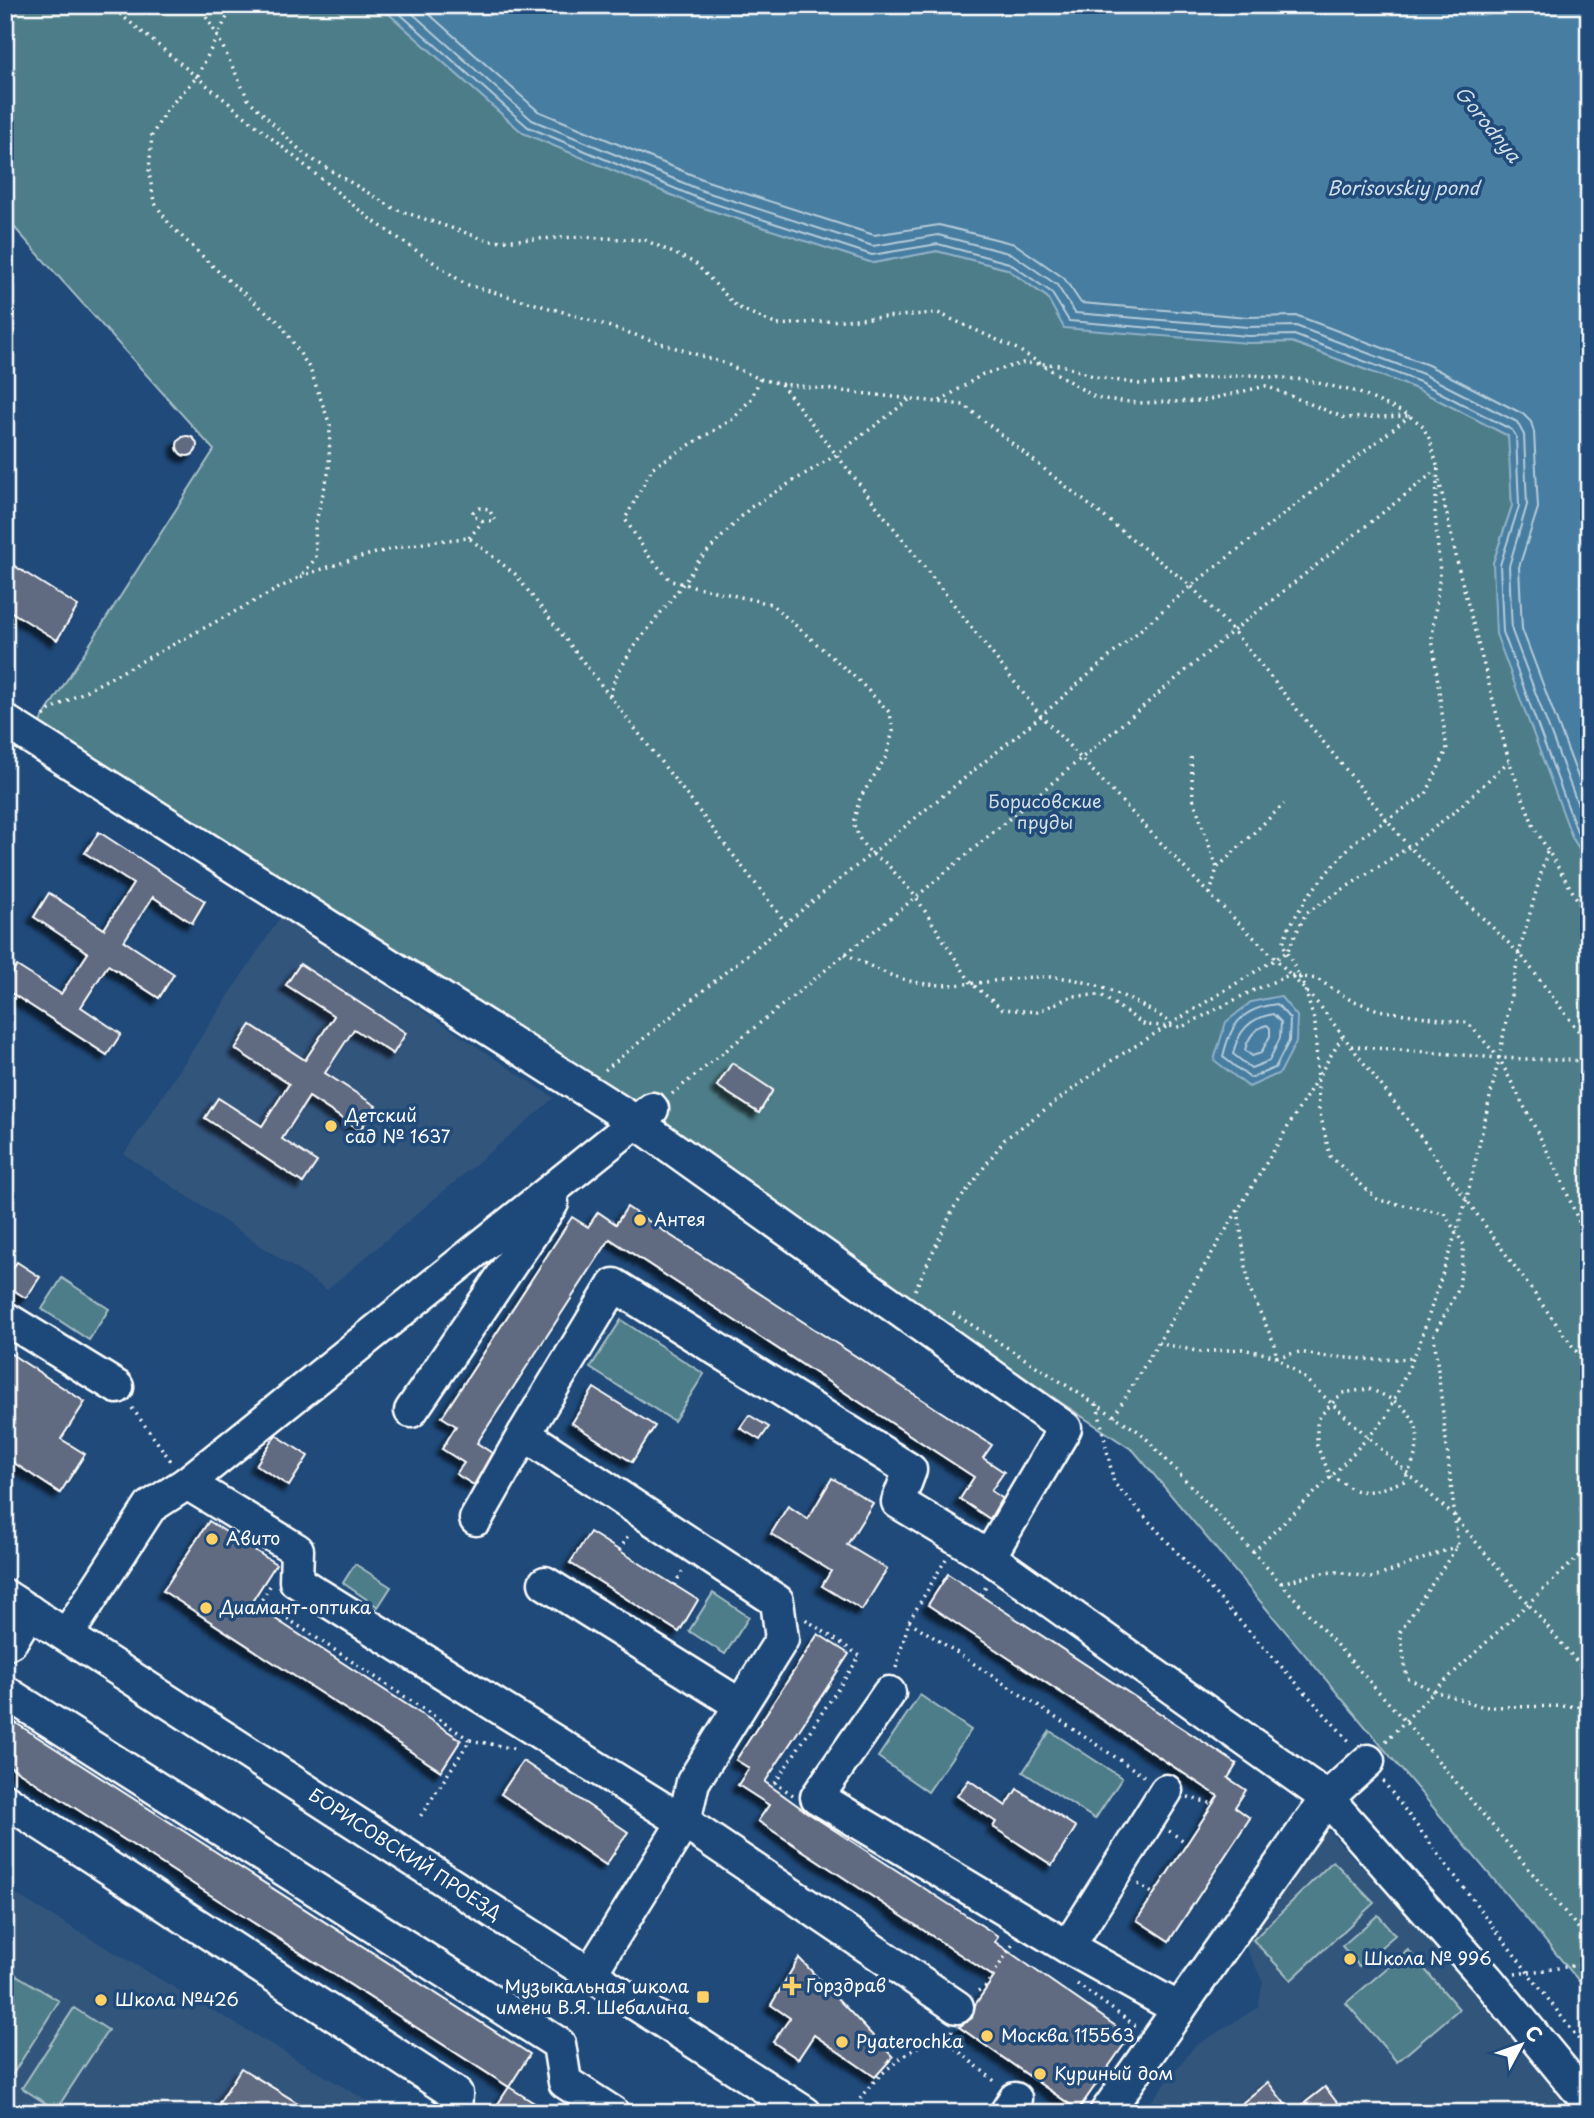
<svg xmlns="http://www.w3.org/2000/svg" width="1594" height="2118" font-family="'Playpen Sans',sans-serif">
<defs>
<filter id="shadow"><feDropShadow dx="-6" dy="6" stdDeviation="2" flood-color="#0009"/></filter>
</defs>
<rect width="100%" height="100%" fill="#1f4a7a"/>
<filter id="ink" filterUnits="userSpaceOnUse"><feTurbulence type="fractalNoise" baseFrequency=".0143" numOctaves="2"/><feDisplacementMap in="SourceGraphic" scale="14" xChannelSelector="R" yChannelSelector="G"/><feConvolveMatrix kernelMatrix="1 2 1 2 8 2 1 2 1" color-interpolation-filters="sRGB"/></filter>
<g filter="url(#ink)">
<g fill="#32547c">
<path d="M281 916 554 1098 327 1290 124 1154Z"/>
<path d="M1323 1825 1467 1980 1578 2113H1142L1194 2047 1258 2007 1263 1982 1241 1938Z"/>
<path d="M5 1888 388 2113H5Z"/>
</g>
<g fill="#4d7d88" stroke="#a6bec4" stroke-width="2">
<path d="M5 5H379L523 133 698 206 873 263 937 251 1007 269 1047 297 1248 343 1292 342 1417 389 1509 436 1512 506 1493 563 1572 837 1589 864V1993L1134 1451 38 725 214 450 5 217Z"/>
<path d="M62 1278 109 1309 89 1340 42 1309Z"/>
<path d="M621 1320 704 1374 674 1421 590 1368Z"/>
<path d="M355 1564 391 1587 378 1607 343 1583Z"/>
<path d="M713 1593 749 1617 725 1654 689 1631Z"/>
<path d="M920 1695 971 1730 928 1792 878 1757Z"/>
<path d="M1050 1731 1122 1778 1095 1819 1023 1772Z"/>
<path d="M1333 1861 1374 1903 1291 1980 1253 1940Z"/>
<path d="M1378 1915 1395 1935 1359 1966 1342 1946Z"/>
<path d="M1408 1950 1459 2009 1397 2062 1346 2003Z"/>
<path d="M5 1968 59 2001 9 2080 5 2078Z"/>
<path d="M74 2008 108 2030 56 2110 22 2088Z"/>
</g>
<g fill="#467da1" stroke="#90b1c7" stroke-width="2">
<path d="M379 5H1589V864L1572 837 1496 634 1493 563 1512 506 1508 436 1417 389 1292 342 1248 343 1064 328 1047 297 1007 269 937 251 873 263 698 206 523 133Z"/>
<path d="M1280 996 1297 1016 1296 1042 1280 1073 1249 1087 1214 1060 1226 1022 1251 1002Z"/>
</g>
<g fill="none" stroke-linecap="round" stroke-linejoin="round">
<g stroke="#b5cbd9" stroke-width="2">
<path d="M390 5 528 127 700 199 872 255 938 244 1009 263 1051 292 1069 321 1248 336 1294 335 1420 382 1512 430 1516 436 1519 506 1500 565 1503 632 1578 834 1589 851"/>
<path d="M403 5 532 120 703 191 873 246 938 235 1012 254 1057 285 1075 313 1248 327 1296 326 1423 374 1517 422 1524 435 1527 505 1509 566 1512 631 1589 834"/>
<path d="M419 5 538 111 707 181 874 235 939 225 1015 244 1064 278 1081 303 1248 317 1298 316 1428 365 1523 414 1531 422 1534 432 1538 508 1519 567 1522 629 1589 806"/>
<path d="M1277 1004 1290 1019 1289 1041 1275 1068 1250 1078 1223 1057C1230 1024 1243 1008 1277 1004Z"/>
<path d="M1273 1014 1281 1022 1280 1038 1269 1061 1251 1068 1233 1054C1238 1031 1250 1018 1273 1014Z"/>
<path d="M1267 1025 1270 1028V1036L1261 1053 1252 1056 1245 1050C1248 1038 1255 1028 1267 1025Z"/>
</g>
</g>
<g fill="#606b80" stroke="#fff" stroke-width="2" filter="url(#shadow)">
<circle cx="187" cy="446" r="10"/>
<path d="M5 560 78 606 57 640 5 608Z"/>
<path d="M99 832 205 901 192 923 153 897 124 941 174 974 159 998 108 965 81 1007 121 1034 107 1055 5 989V984L17 966 61 994 88 953 34 917 49 893 104 929 133 884 85 853Z"/>
<path d="M300 964 406 1033 393 1054 354 1029 325 1073 376 1106 360 1130 309 1097 282 1139 317 1162 303 1183 205 1118 218 1098 262 1126 289 1084 235 1049 251 1025 305 1060 334 1016 286 985Z"/>
<path d="M732 1063 773 1090 759 1113 717 1086Z"/>
<path d="M627 1207 992 1445 983 1458 1004 1472 991 1491 1002 1498 990 1519 960 1499 974 1477 610 1239 477 1443 492 1453 474 1485 456 1474 464 1463 442 1449 456 1426 442 1417 572 1217 588 1227 598 1212 616 1224Z"/>
<path d="M17 1262 40 1277 26 1298 5 1285V1280Z"/>
<path d="M5 1350 85 1402 61 1439 85 1454 60 1493 5 1457Z"/>
<path d="M594 1388 655 1426 632 1462 572 1423Z"/>
<path d="M749 1415 769 1427 760 1440 740 1428Z"/>
<path d="M276 1435 308 1456 289 1486 256 1465Z"/>
<path d="M832 1478 873 1503 847 1545 887 1569 862 1610 822 1586 831 1571 771 1534 788 1506 808 1519Z"/>
<path d="M209 1521 276 1564 251 1603 461 1740 441 1771 163 1591Z"/>
<path d="M590 1532 698 1600 679 1632 570 1563Z"/>
<path d="M948 1574 1237 1764 1228 1778 1246 1790 1235 1807 1250 1818 1169 1941 1137 1920 1218 1796 928 1605Z"/>
<path d="M818 1634 849 1654 765 1782 808 1813 998 1936 995 1942 1130 2036 1078 2110 959 2027 972 2018 975 2005 994 1977 758 1821 769 1805 738 1785 749 1768 736 1760Z"/>
<path d="M5 1716 530 2054 509 2087 5 1763Z"/>
<path d="M523 1761 628 1832 606 1865 501 1794Z"/>
<path d="M969 1780 1006 1806 1017 1789 1076 1827 1052 1865 993 1827 996 1822 957 1796Z"/>
<path d="M799 1958 893 2057 875 2077 814 2035 798 2059 773 2042 790 2018 771 2005Z"/>
<path d="M241 2068 314 2113H234L219 2103Z"/>
<path d="M1268 2082 1292 2113H1230Z"/>
<path d="M509 2087 550 2113H492Z"/>
<path d="M1325 2087 1345 2113H1292Z"/>
</g>
<g fill="none" stroke-linecap="round" stroke-linejoin="round">
<g stroke="#fff" stroke-width="37">
<g id="minor">
<path d="M5 721 636 1122 1065 1428 989 1557 1327 1798 1487 1979 1589 2103"/>
<path d="M5 1318 117 1387"/>
<path d="M411 1411 552 1203"/>
<path d="M524 1434 614 1285 910 1470 898 1502 989 1557"/>
<path d="M187 1483 297 1550 296 1581 684 1822 957 2007"/>
<path d="M476 1519 524 1434 777 1601 782 1639 693 1782 684 1822 590 1974"/>
<path d="M545 1583 740 1705"/>
<path id="s1" d="M5 1596 805 2113"/>
<path d="M67 1635 150 1507 187 1483 652 1109"/>
<path d="M5 1644 11 1641 29 1611"/>
<path d="M5 1692 559 2044 565 2082 613 2113"/>
<path d="M889 1693 817 1797 1068 1947 1179 2009"/>
<path d="M5 1800 456 2094 455 2113"/>
<path d="M1068 1947 1166 1791"/>
<path d="M1006 2113 1015 2099"/>
<path d="M1106 2113 1327 1798 1368 1761"/>
</g>
</g>
<g stroke="#fff" stroke-width="3.5" stroke-dasharray="2 5" stroke-linecap="butt">
<path d="M109 5 369 218 465 284 567 313 726 364 760 379 781 384 964 405 1191 586 1233 631 1409 847 1521 955 1589 1045"/>
<path d="M199 5 218 37 248 99 305 155 395 209 490 241 581 237 645 240 695 263 737 307 777 325 938 313 1017 349 1096 398 1138 403 1202 401 1266 386 1345 418 1408 416"/>
<path d="M233 5 197 77 167 109 152 135 149 172 154 202 170 225 222 275 281 324 310 369 330 425 329 470 315 525 316 558 300 577C357 556 409 542 469 538L515 574 786 923"/>
<path d="M760 379 751 399 733 419 653 467 625 519 648 555 671 581 771 604 857 679 890 713 893 731 886 757 860 798 853 823 861 842 871 853 887 864 916 897 971 983 1002 1009 1037 1012 1072 996 1101 995 1145 1025 1182 1027 1252 991 1289 975 1317 979 1349 999 1378 1010 1468 1023 1499 1058 1559 1174 1589 1246"/>
<path d="M781 384 1041 716 1210 895 1275 958 1320 1006 1421 1137 1589 1369"/>
<path d="M940 401 983 374 1023 363 1062 365 1096 377 1140 384 1175 383 1197 378 1252 375 1305 380 1357 392 1405 413 1422 425 1430 440 1438 469"/>
<path d="M1438 469 1435 513 1440 573 1432 638 1447 750 1426 794 1355 841 1330 869 1307 897 1288 929 1283 944 1304 986 1315 1023 1319 1109 1330 1156 1378 1200 1444 1213 1464 1245 1459 1288 1434 1335 1458 1545 1400 1632 1407 1678 1434 1691 1484 1707 1589 1706"/>
<path d="M1439 480 1460 574 1509 761 1534 827 1589 919"/>
<path d="M469 538 483 521H495L489 509 480 508 473 512 475 517 483 521"/>
<path d="M610 696 615 678 631 651 686 580 699 560 751 507 836 455 909 400"/>
<path d="M44 716 50 710 300 577"/>
<path d="M1191 757 1193 798 1217 868"/>
<path d="M1210 894 1217 868 1284 804"/>
<path d="M845 954C867 964 891 978 915 982 964 992 1015 972 1064 978 1103 983 1139 1003 1172 1023"/>
<path d="M1351 1046 1499 1058 1589 1061"/>
<path d="M605 1070 1041 716 1191 586 1410 416"/>
<path d="M672 1094 916 897 1233 631 1438 469"/>
<path d="M1238 1210 1249 1288 1275 1345 1276 1357 1300 1352 1320 1356 1378 1360 1413 1358"/>
<path d="M915 1290 953 1209 1005 1139 1111 1061 1287 952 1306 913 1409 847 1454 812 1509 761"/>
<path d="M953 1313 1141 1433 1253 1552 1404 1720 1589 1941"/>
<path d="M1158 1343 1201 1352 1242 1349 1266 1354 1276 1357 1304 1378 1455 1517 1589 1676"/>
<path d="M1369 1389C1419 1408 1430 1433 1404 1481 1389 1486 1368 1496 1352 1489 1345 1485 1340 1480 1331 1477L1317 1446V1425L1320 1416 1342 1393Z"/>
<path d="M1097 1404 1114 1483 1351 1743"/>
<path d="M132 1408 171 1461"/>
<path d="M1114 1416 1342 1037"/>
<path d="M619 1550 629 1534"/>
<path d="M1253 1552 1331 1477 1386 1418 1419 1345 1466 1202 1499 1058 1519 953 1547 852"/>
<path d="M1281 1583 1320 1573 1337 1572 1373 1578 1457 1546"/>
<path d="M674 1585 684 1569"/>
<path d="M270 1586 261 1601 470 1740 418 1820"/>
<path d="M981 1595 987 1585"/>
<path d="M909 1621 1144 1776"/>
<path d="M896 1668 909 1621 946 1559"/>
<path d="M470 1740 516 1749"/>
<path d="M1386 1741 1434 1691 1589 1547"/>
<path d="M1383 1781 1589 2053"/>
<path d="M793 1795 775 1783 860 1656 805 1619"/>
<path d="M1188 1797 1213 1804"/>
<path d="M1169 1831 1187 1843"/>
<path d="M1138 1884 1154 1894"/>
<path d="M1515 1974 1580 1965 1589 1961"/>
<path d="M1077 1984 1136 2026"/>
<path d="M978 1991 985 1987 1013 1944"/>
<path d="M952 2030 949 2043 997 2083"/>
<path d="M860 2099C878 2071 919 2043 949 2031"/>
<path d="M1040 2107 1055 2113"/>
</g>
<use href="#minor" stroke="#1f4a7a" stroke-width="32"/>
</g>
</g>
<g fill="#ffd166" stroke="#1f4a7a" stroke-width="2.5">
<circle cx="331" cy="1126" r="7"/>
<circle cx="640" cy="1220" r="7"/>
<circle cx="212" cy="1539" r="7"/>
<circle cx="206" cy="1608" r="7"/>
<circle cx="1350" cy="1959" r="7"/>
<path d="M788.5 1975.5h7v7h7v7h-7v7h-7v-7h-7v-7h7z"/>
<rect x="696" y="1990" width="14" height="14" rx="3.5"/>
<circle cx="101" cy="2000" r="7"/>
<circle cx="987" cy="2036" r="7"/>
<circle cx="842" cy="2042" r="7"/>
<circle cx="1040" cy="2074" r="7"/>
</g>
<g text-anchor="middle" stroke-width="7" stroke-linejoin="round" paint-order="stroke">
<g font-size="18" fill="#d2dee1" stroke="#1f4a7a">
<text x="1045" y="808">Борисовские<tspan x="1045" dy="21">пруды</tspan></text>
</g>
<g font-size="18" fill="#fff" stroke="#1f4a7a" text-anchor="start">
<text x="345" y="1122">Детский<tspan x="345" dy="21">сад № 1637</tspan></text>
<text x="654" y="1226">Антея</text>
<text x="226" y="1545">Авито</text>
<text x="220" y="1614">Диамант-оптика</text>
<text x="1364" y="1965">Школа № 996</text>
<text x="806" y="1992">Горздрав</text>
<text x="689" y="1993" text-anchor="end">Музыкальная школа<tspan x="689" dy="21">имени В.Я. Шебалина</tspan></text>
<text x="115" y="2006">Школа №426</text>
<text x="1001" y="2042">Москва 115563</text>
<text x="856" y="2048">Pyaterochka</text>
<text x="1054" y="2080">Куриный дом</text>
</g>
<g font-size="18" fill="#fff" stroke="#1f4a7a">
<text dy="6" stroke="none"><textPath href="#s1" startOffset="476">БОРИСОВСКИЙ ПРОЕЗД</textPath></text>
</g>
<g font-size="19" font-style="italic" fill="#d1dee8" stroke="#1f4a7a">
<text transform="translate(1488 124) rotate(51)" y="7">Gorodnya</text>
<text x="1403" y="195">Borisovskiy pond</text>
</g>
</g>
<rect width="1594" height="2118" fill="none" stroke="#1f4a7a" stroke-width="28"/>
<rect x="14" y="14" width="1566" height="2090" fill="none" stroke="#fff" stroke-width="2.5" filter="url(#ink)"/>
<g transform="translate(1521 2045) rotate(49)" stroke="#1f4a7a" stroke-width="5" paint-order="stroke">
<path d="M0-5L12 26L0 18L-12 26Z" fill="#ffffff"/>
<text y="-10" font-size="19" font-weight="bold" text-anchor="middle" fill="#ffffff">С</text>
</g>
</svg>
